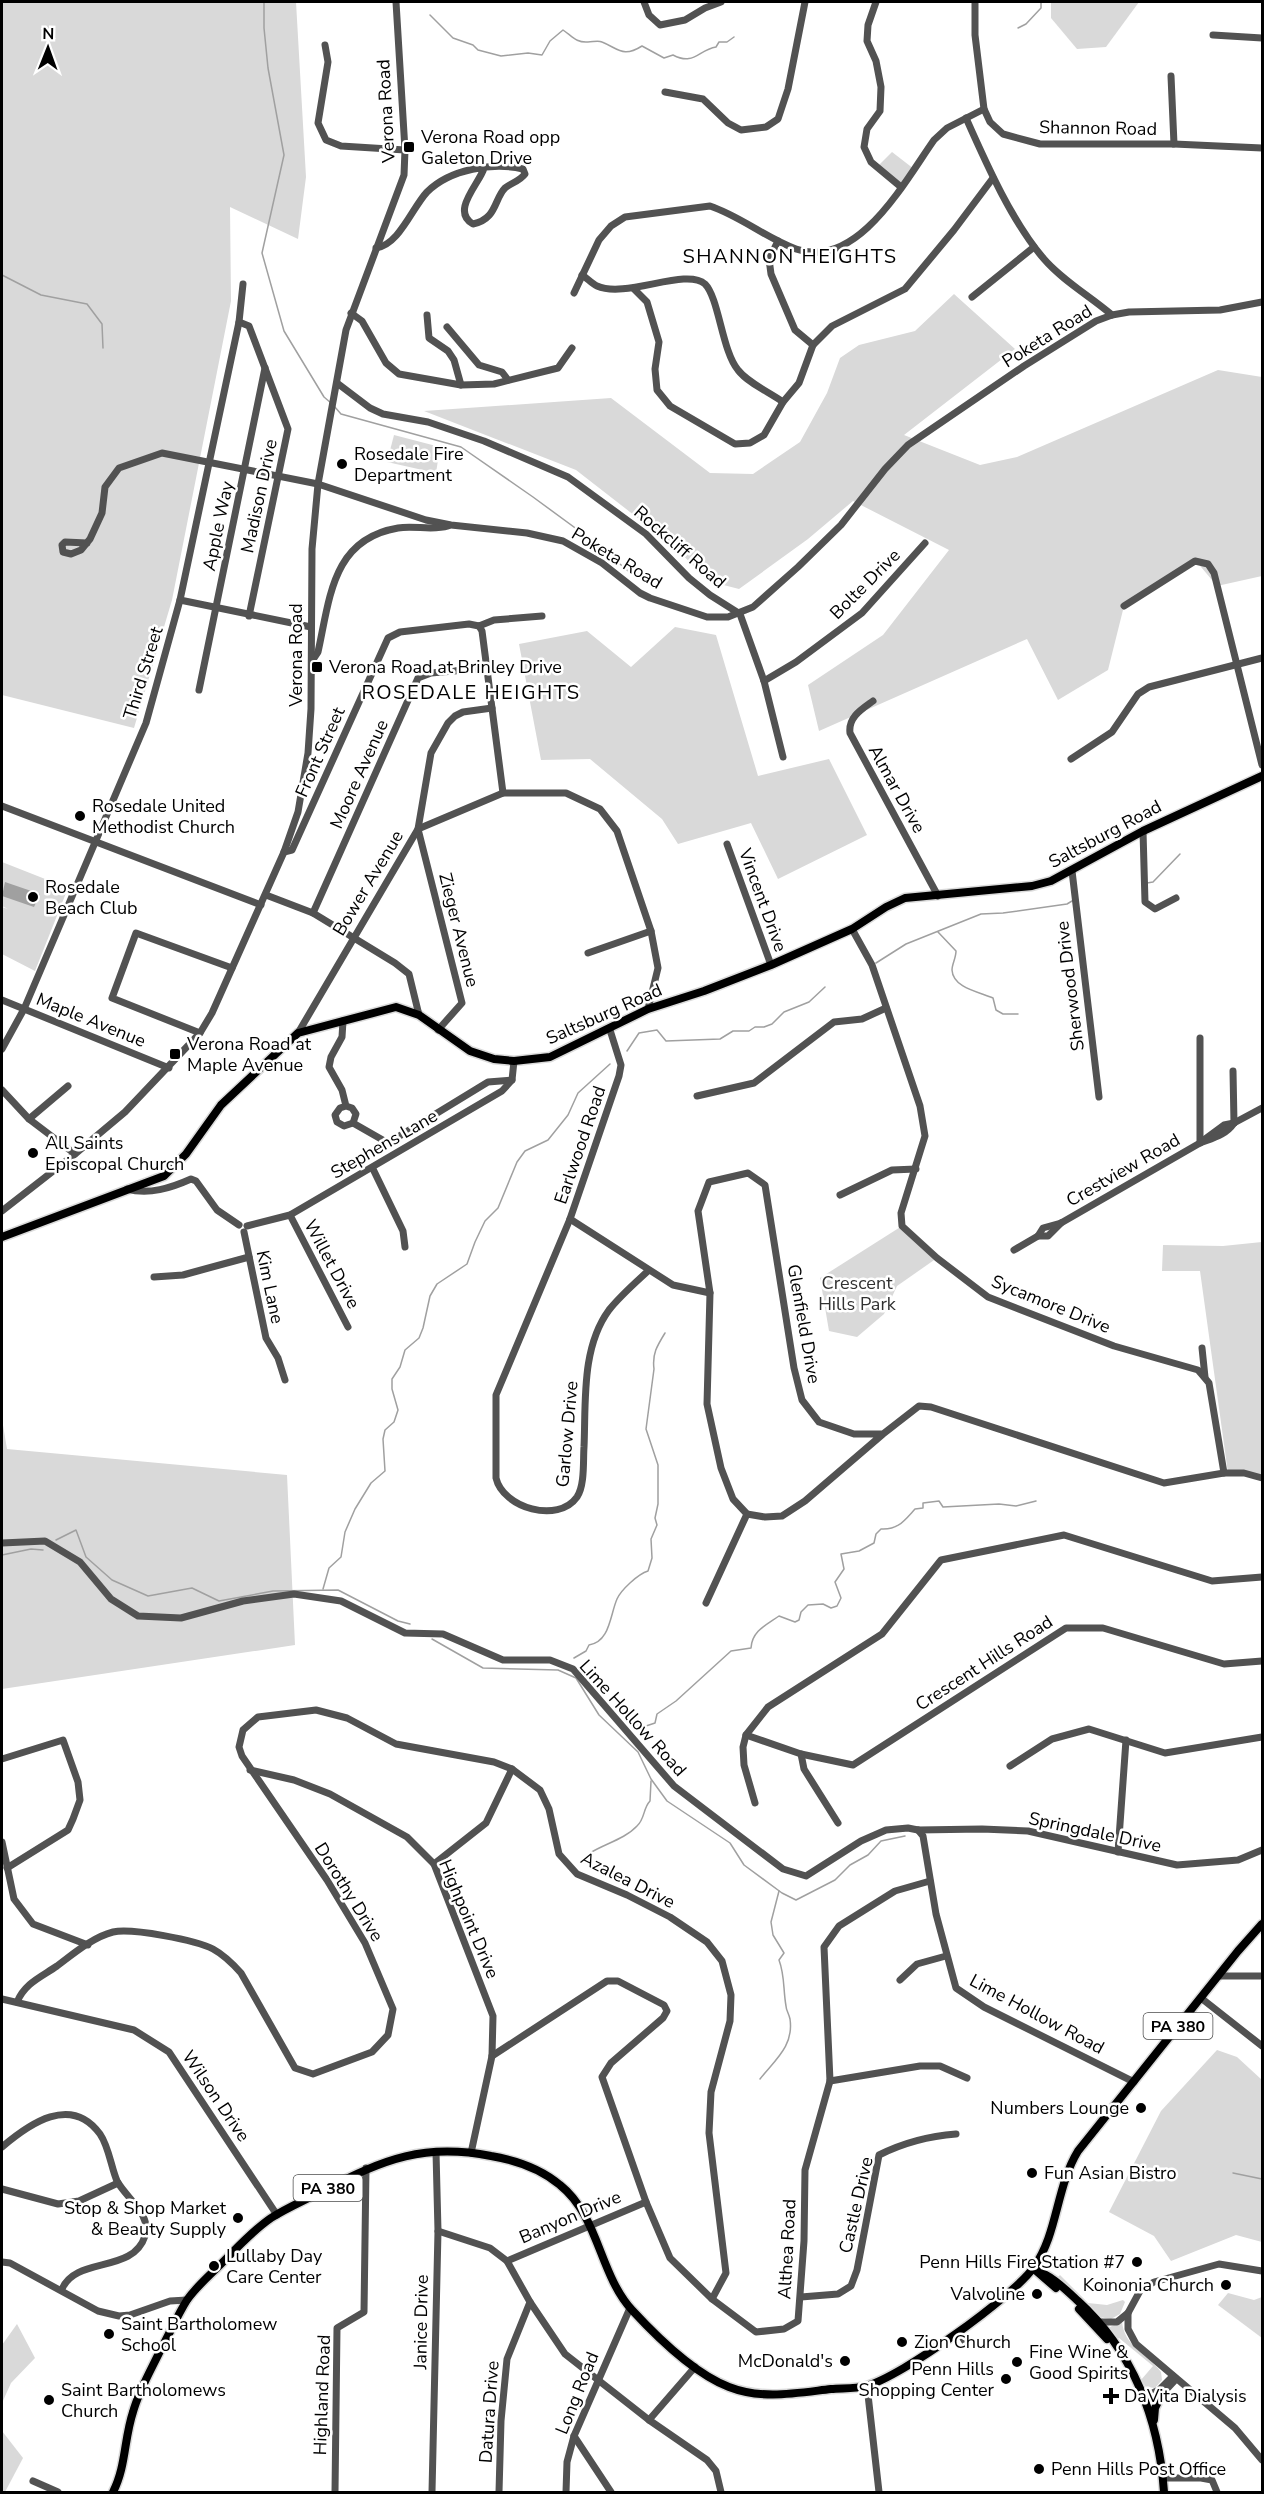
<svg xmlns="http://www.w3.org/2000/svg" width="1264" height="2494" font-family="'Nunito Sans',sans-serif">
<rect width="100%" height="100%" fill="#fff"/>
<g fill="#d9d9d9">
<path d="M2 2H296L306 177 298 239 230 207 231 301 172 600 134 728 2 695Z"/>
<path d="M1051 2H1139L1106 47 1077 49 1051 18Z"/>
<path d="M892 152 914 169 901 187 877 167Z"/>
<path d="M954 294 1015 349 904 435 980 465 1017 457 1218 370 1262 377V576L1217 586 1196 561 1124 606 1108 670 1058 700 1027 639 819 731 808 685 883 635 949 550 853 501 808 539 739 589 708 581 675 547 576 470 424 411 611 398 710 473 753 474 800 442 827 393 840 358 859 345 915 331Z"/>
<path d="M394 435 440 447 436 473 387 462Z"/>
<path d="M675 627 716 635 758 776 829 759 867 835 778 879 751 823 678 844 662 819 590 759 541 760 519 644 587 631 631 667Z"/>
<path d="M2 862 68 888 35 971 2 954V907L8 909 2 906Z"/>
<path d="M902 1226 937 1258 897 1286 884 1314 857 1337 829 1331 820 1278Z"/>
<path d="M1262 1242V1478L1228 1473 1200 1271H1162L1163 1245 1223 1246Z"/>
<path d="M2 1419 7 1449 287 1475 295 1645 2 1689Z"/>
<path d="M1217 2050 1237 2057 1262 2080V2242L1236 2235 1171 2261 1154 2236 1109 2212 1161 2111Z"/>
<path d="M1060 2275 1088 2303 1107 2305 1123 2300 1125 2302 1120 2314 1111 2319 1099 2317 1057 2278Z"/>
<path d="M1228 2293 1254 2300 1262 2297V2338L1218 2305Z"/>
<path d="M1122 2321C1124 2347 1147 2353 1161 2372L1162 2380 1155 2388 1146 2387 1141 2380 1153 2366 1119 2338 1117 2339 1108 2328Z"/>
<path d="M17 2324 35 2358 11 2383 2 2403V2345Z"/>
<path d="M2 2431 23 2458 5 2492H2Z"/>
</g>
<path fill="#a0a0a0" d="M5 882 40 894 34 907 2 896Z"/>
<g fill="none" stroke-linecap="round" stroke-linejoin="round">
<g stroke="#a0a0a0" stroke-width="1.5">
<path d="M264 2V28L268 68 284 155 262 253 284 331 324 397 331 403"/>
<path d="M430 15 453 38 473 45 478 50 501 56 528 53 542 55 550 41 563 30C572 36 576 43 588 42 593 42 598 40 602 42 619 49 623 58 642 46L664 58 673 55C694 66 698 50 716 47L719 42H727L734 37"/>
<path d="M1018 28 1026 24 1041 8V2"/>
<path d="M2 275 41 295 87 304 102 324 103 348"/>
<path d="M334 406 341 414 461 447 533 497 593 541 634 576"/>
<path d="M1147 883 1153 882 1180 854"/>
<path d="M938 932 956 951C956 958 952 964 952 970 953 988 979 992 993 998L996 1010 1003 1014H1018"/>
<path d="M876 963 906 944 981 914 1003 913 1067 904 1072 901"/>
<path d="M627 1051 639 1033 657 1030 666 1041 720 1039 733 1031H749L755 1027H764L772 1024 784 1012 809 1002 825 987"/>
<path d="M56 1540 76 1530 86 1557 112 1580 148 1596 192 1588 219 1601 273 1591 338 1590 398 1621 410 1624"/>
<path d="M2 1555 31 1549 43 1550"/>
<path d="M323 1589 329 1568 341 1557 345 1532 355 1509 371 1483 385 1471 383 1439 385 1430 394 1422 398 1410 392 1389V1379L400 1367 405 1350 419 1338 423 1328 430 1296 437 1284 467 1264 475 1242 485 1221 498 1208 517 1162 525 1151 548 1140 568 1115 578 1093 610 1064"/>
<path d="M432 1639 483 1668 558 1670 576 1678 599 1715 638 1752 651 1779 667 1801 730 1843 744 1865 782 1893 796 1900 835 1880 850 1865 868 1855 881 1841 905 1836"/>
<path d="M574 1658 586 1651 589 1645C610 1642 610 1615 617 1599 621 1590 638 1574 648 1571L652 1558 651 1539 657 1525 655 1518 658 1504V1465L646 1429 654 1369C652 1354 657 1346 665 1333"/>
<path d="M631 1724 646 1726 655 1723 657 1714 676 1701 731 1651 751 1648C752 1631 766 1625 779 1616L795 1622 799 1620 801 1612 808 1605 823 1604 831 1608 837 1606 841 1598 835 1582 844 1569 841 1554 859 1551 874 1543 876 1534 881 1529C898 1530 904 1521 915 1509L923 1508V1503L939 1501 943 1507 999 1504 1016 1506 1036 1501"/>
<path d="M590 1853C604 1844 625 1839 637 1826 645 1819 643 1808 650 1801L651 1781"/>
<path d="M760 2079C775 2060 794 2046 790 2019 789 2014 786 2010 786 2006 783 1989 785 1976 779 1960L784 1953 773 1935 771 1922 779 1891"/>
<path d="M1233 2173 1262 2179"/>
</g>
<g stroke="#dbdbdb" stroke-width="11">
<g id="major">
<path d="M2 1237 164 1176 186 1154 221 1105 298 1033 396 1007 419 1015 470 1051 494 1059 514 1061 550 1057 648 1009 704 991 771 965 852 929 886 907 905 898 1032 886 1051 881 1143 831 1262 776"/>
<path d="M1033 2269C1051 2275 1064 2288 1078 2301 1133 2351 1159 2419 1164 2492"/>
<path d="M1034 2269 1056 2288"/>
<path d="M1079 2309 1107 2339"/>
<path d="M1154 2420 1155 2408 1162 2394"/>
<path d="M113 2492C126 2467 124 2439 133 2412 139 2390 151 2370 161 2349 170 2333 177 2316 187 2300 196 2287 209 2276 220 2265 236 2249 252 2231 271 2218 288 2207 308 2199 326 2189 385 2159 424 2143 491 2156 515 2160 541 2169 560 2185 599 2216 599 2274 632 2310 656 2336 695 2374 729 2387 762 2400 797 2393 831 2389 842 2388 855 2389 866 2386 901 2377 1013 2297 1034 2267 1058 2233 1056 2187 1078 2151L1238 1951 1262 1924"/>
</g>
</g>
<g stroke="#525252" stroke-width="7">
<path d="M644 2 649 15 660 25 685 20 705 8 721 2"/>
<path d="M876 2 868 25 867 41 876 61 881 87 880 111 867 129 864 147 871 162 901 187"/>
<path d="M975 2V35L984 109 990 122 1003 134 1040 144H1174L1262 148"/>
<path d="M1213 35 1262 38"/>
<path d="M325 45 328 62 318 123 326 140 341 146 405 150"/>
<path d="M1171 76 1174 144"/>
<path d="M665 92 703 99 728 123 741 130 766 127 778 119 788 89 805 2"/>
<path d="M966 118C986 163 1012 222 1044 259 1063 281 1090 296 1112 315"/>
<path d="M778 241 769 259 771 274 795 330 813 345"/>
<path d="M376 248C399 245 412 208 427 192 450 169 493 162 523 169L525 174C520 181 511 183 505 188 494 199 497 219 473 224 450 211 480 183 484 168"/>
<path d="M582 275C587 278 592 284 597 286 626 299 686 267 705 284 719 298 722 351 738 370 748 383 769 392 783 402"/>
<path d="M634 289 647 302 659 342 655 369 657 390 670 406 735 444 750 443 764 435 783 402 799 383 813 345 832 326 905 289 954 230 993 178"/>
<path d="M574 293 599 240 611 226 625 217 710 206C740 216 766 238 796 249 857 271 905 181 934 140L947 128 984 109"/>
<path d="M972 297 1034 247"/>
<path d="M351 313 362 321 386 363 399 374 461 385 494 384 558 368 572 348"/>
<path d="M427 315 429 338 448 351 454 360 461 385"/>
<path d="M239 322 249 326 288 429 249 616"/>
<path d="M447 327 479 365 502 372 508 380"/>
<path d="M337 383 370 408 383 414 428 422 484 441 568 477 646 534 689 578 710 595 740 614 764 681 783 757"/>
<path d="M87 543 65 542 62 545 63 552 71 554 81 550 90 539 102 513 105 487 119 468 162 453 318 484 426 520 451 525 527 533 563 541 602 563 640 593 650 598 707 617H728L753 607 798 567 841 525 885 469 908 445 1024 366 1096 321 1112 315 1129 312 1220 310 1262 302"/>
<path d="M180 600 311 627"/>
<path d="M1124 606 1195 561 1208 564 1214 573 1262 765"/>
<path d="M479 626 482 631 503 793"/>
<path d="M312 661 318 652C330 598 332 539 398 528 414 525 432 531 448 526"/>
<path d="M764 681 796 662 862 613 925 543"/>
<path d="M199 690 265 368"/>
<path d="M873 701C862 709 848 717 850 733L938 896"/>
<path d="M1071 759 1112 732 1138 694 1149 687 1262 658"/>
<path d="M2 806 261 905"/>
<path d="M1143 831 1145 902 1155 909 1176 898"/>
<path d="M727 844 771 965"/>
<path d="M284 852 292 850 388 638 400 632 469 624 479 626 494 620 542 616"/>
<path d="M1072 871 1099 1097"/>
<path d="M266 895 313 913 395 963 409 974 419 1015"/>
<path d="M313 913 418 678 431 673 487 668"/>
<path d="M852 929 872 965 920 1106 925 1136 901 1213 902 1226 937 1258 988 1297 1114 1346 1198 1370 1209 1383 1224 1473"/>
<path d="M588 953 651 931"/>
<path d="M2 1000 169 1068"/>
<path d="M343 1021 342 1037 331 1057 329 1067 342 1090 346 1106 352 1108 356 1114 353 1123 344 1126 337 1122 335 1115 340 1108 346 1106"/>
<path d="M438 1030 462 1003 418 829 431 753 448 723 455 716 463 712 492 708"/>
<path d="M610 1030 621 1065 619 1076 570 1219 496 1395V1478C503 1508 558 1524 577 1497 585 1485 583 1461 584 1447 586 1403 581 1348 609 1310 620 1296 635 1283 648 1271"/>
<path d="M200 1033 112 998 136 933 232 968"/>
<path d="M298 1033 418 829 503 793H566L600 809 617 831 651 931 658 968 648 1009"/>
<path d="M1200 1038V1143"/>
<path d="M2 1049 24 1009 146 723 180 600 239 322 243 284"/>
<path d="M1233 1071 1234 1123"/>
<path d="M2 1090 29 1119 75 1154"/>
<path d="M697 1096 754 1083 834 1022 862 1019 886 1008"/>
<path d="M29 1119 68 1086"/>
<path d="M353 1123 388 1143 488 1082 512 1080"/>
<path d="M1205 1139 1224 1125 1234 1123 1262 1108"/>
<path d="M373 1169 403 1231 405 1247"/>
<path d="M127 1189C149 1195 171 1188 191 1179L196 1181 217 1210 239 1225"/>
<path d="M840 1195 892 1170 916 1169"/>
<path d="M2 1211 75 1154 125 1112 200 1033 212 1013 284 852 298 812 308 753 311 709 312 549 318 484 346 330 404 175 405 150 396 2"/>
<path d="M290 1215 348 1327"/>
<path d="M570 1219 673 1285 710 1293"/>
<path d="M247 1226 290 1215 502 1091 512 1080 514 1061"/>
<path d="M244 1232 266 1338 278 1358 285 1380"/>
<path d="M1038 1236H1048L1061 1223"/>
<path d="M1014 1250 1038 1236 1043 1228 1061 1223 1200 1143C1213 1138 1226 1135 1234 1123"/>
<path d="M154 1277 183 1275 249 1257"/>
<path d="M1202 1348 1205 1377"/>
<path d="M883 1434 805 1501 782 1516 765 1517 747 1514 733 1499 721 1468 707 1404 710 1293 698 1211 709 1182 748 1173 765 1185 794 1368 802 1400 819 1422 854 1434H883L919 1406 931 1407 1164 1483 1224 1473H1244L1262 1478"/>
<path d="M2 1543 45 1541 80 1562 111 1599 138 1616 181 1618 243 1601 294 1594 341 1601 405 1633 443 1634 503 1660H550L573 1669 674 1786 783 1869 806 1876 861 1841 886 1830 908 1828 918 1830 982 1829 1028 1831 1177 1865 1238 1860 1262 1850"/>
<path d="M706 1603 747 1514"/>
<path d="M746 1735 801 1754 853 1765 1066 1628H1103L1224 1664 1262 1661"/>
<path d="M801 1754 804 1769 838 1823"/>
<path d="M2 1759 63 1740 78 1782 80 1800 73 1819 68 1830 7 1868"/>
<path d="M1010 1766 1052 1739 1089 1729 1165 1753 1262 1737"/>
<path d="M250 1770 294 1780 330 1794 407 1837 434 1864 493 2016 492 2056 471 2153"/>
<path d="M755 1803 744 1765 743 1747 746 1735 768 1707 882 1634 941 1560 1064 1535 1212 1581 1262 1577"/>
<path d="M918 1830 923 1836 936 1914 956 1988 984 2007 1134 2082"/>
<path d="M2 1842 14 1899 33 1924 88 1945"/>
<path d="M1118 1852 1126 1740"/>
<path d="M434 1864 486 1823 512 1769"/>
<path d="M1219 1976H1262"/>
<path d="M900 1980 917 1964 946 1956"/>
<path d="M1201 1998 1262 2046"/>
<path d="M2 1999 134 2030 169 2052 277 2215"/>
<path d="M17 2002C25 1983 41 1977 57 1966 73 1954 93 1937 113 1932 132 1928 196 1940 213 1949 224 1955 233 1964 241 1973L295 2068 313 2074 372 2052 388 2035 393 2009 365 1943 327 1880 242 1756 239 1747 243 1730 258 1717 316 1710 347 1718 396 1744 494 1762 512 1769 540 1790 549 1809 559 1854 577 1874 627 1895 670 1917 707 1942 722 1961 731 1995 730 2021 711 2092 709 2133 726 2273 712 2299"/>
<path d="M492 2056 607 1981H618L664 2005 667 2011 663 2018 611 2063 602 2077 646 2202 670 2258 712 2299 756 2332 784 2329 798 2321 804 2241 805 2170 830 2081 824 1947 839 1926 895 1891 930 1881"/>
<path d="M830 2081 920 2066H940L967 2078"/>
<path d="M2 2147C29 2124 71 2094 100 2134 109 2147 111 2167 117 2181 126 2198 152 2214 145 2236 133 2274 76 2256 62 2289"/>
<path d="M2 2189 58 2204 79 2201 118 2183"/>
<path d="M438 2231 490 2248 507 2261 530 2302 565 2354 649 2420 707 2460 716 2471 721 2492"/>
<path d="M507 2261 646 2202"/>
<path d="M2 2262 10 2263 98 2311 119 2316 130 2315 170 2301 187 2300"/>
<path d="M1262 2271 1219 2264 1154 2282 1141 2289 1128 2313V2329L1136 2344 1235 2428 1262 2460"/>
<path d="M801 2297 838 2294 851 2286 857 2270 879 2155C903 2143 929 2136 956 2134"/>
<path d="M1100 2322H1117L1128 2313"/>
<path d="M959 2332 966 2343"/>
<path d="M867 2386 879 2492"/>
<path d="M1144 2397 1159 2390 1173 2376"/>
<path d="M1145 2401 1163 2393 1176 2379"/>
<path d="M649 2420 695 2367"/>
<path d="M574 2436 611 2492"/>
<path d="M1163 2478H1201L1212 2480 1217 2492"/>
<path d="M33 2481 58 2492"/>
<path d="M335 2492 337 2328 364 2312 366 2168"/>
<path d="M432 2492 438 2231 436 2152"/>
<path d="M499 2492 501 2421 507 2359 530 2302"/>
<path d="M566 2492 567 2462 574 2436 630 2308"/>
</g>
<use href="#major" stroke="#000" stroke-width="8"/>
</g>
<g fill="#000" stroke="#fff" stroke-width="2">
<rect x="403" y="141" width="12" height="12" rx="3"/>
<circle cx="342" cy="464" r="6"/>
<rect x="311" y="661" width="12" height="12" rx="3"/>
<circle cx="80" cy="816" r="6"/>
<circle cx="33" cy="897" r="6"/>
<rect x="169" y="1048" width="12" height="12" rx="3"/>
<circle cx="33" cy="1153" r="6"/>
<circle cx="1141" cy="2108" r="6"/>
<circle cx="1032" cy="2173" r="6"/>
<circle cx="238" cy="2218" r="6"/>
<circle cx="1137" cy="2262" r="6"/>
<circle cx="214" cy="2266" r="6"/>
<circle cx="1226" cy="2285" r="6"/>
<circle cx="1037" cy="2294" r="6"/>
<circle cx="109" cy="2334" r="6"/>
<circle cx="902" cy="2342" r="6"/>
<circle cx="845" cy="2361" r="6"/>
<circle cx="1017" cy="2362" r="6"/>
<circle cx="1006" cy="2379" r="6"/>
<path d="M1108 2387h6v6h6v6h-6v6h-6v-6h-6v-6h6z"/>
<circle cx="49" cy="2400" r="6"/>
<circle cx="1039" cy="2469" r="6"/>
</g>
<g text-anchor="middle" stroke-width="5" stroke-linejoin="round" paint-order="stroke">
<g fill="#fff" stroke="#4c4c4c" stroke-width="1.5">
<rect x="1143.5" y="2013" width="69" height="26" rx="4.5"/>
<rect x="293.5" y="2175" width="69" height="26" rx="4.5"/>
</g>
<g font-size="16" font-weight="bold" fill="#000">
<text x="1178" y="2032">PA 380</text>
<text x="328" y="2194">PA 380</text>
</g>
<g font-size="18" fill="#000" stroke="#fff">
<text transform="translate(386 111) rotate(-93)" y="6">Verona Road</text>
<text transform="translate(1098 128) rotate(1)" y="6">Shannon Road</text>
<text transform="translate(1047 336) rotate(-32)" y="6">Poketa Road</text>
<text transform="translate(259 496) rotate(-78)" y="6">Madison Drive</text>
<text transform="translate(218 526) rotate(-78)" y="6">Apple Way</text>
<text transform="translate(680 547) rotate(41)" y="6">Rockcliff Road</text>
<text transform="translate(617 558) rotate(31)" y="6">Poketa Road</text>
<text transform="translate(865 584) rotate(-45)" y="6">Bolte Drive</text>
<text transform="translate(296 655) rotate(-90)" y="6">Verona Road</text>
<text transform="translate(143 673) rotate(-73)" y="6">Third Street</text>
<text transform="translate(320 752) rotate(-66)" y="6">Front Street</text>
<text transform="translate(359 774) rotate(-66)" y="6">Moore Avenue</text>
<text transform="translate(897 789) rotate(61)" y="6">Almar Drive</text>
<text transform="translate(1105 834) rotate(-28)" y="6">Saltsburg Road</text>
<text transform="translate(368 883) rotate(-59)" y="6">Bower Avenue</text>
<text transform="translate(763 900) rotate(70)" y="6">Vincent Drive</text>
<text transform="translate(459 930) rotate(76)" y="6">Zieger Avenue</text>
<text transform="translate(1070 986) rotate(-97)" y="6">Sherwood Drive</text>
<text transform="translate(604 1014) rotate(-24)" y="6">Saltsburg Road</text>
<text transform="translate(91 1020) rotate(22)" y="6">Maple Avenue</text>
<text transform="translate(384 1144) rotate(-30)" y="6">Stephens Lane</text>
<text transform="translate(580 1145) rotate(-71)" y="6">Earlwood Road</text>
<text transform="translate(1123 1170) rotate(-30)" y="6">Crestview Road</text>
<text transform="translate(332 1264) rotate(62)" y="6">Willet Drive</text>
<text transform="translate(270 1287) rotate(78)" y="6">Kim Lane</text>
<text transform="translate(1051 1304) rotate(22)" y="6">Sycamore Drive</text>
<text transform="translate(804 1324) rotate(80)" y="6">Glenfield Drive</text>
<text transform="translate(567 1434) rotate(-85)" y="6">Garlow Drive</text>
<text transform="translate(984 1663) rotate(-33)" y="6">Crescent Hills Road</text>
<text transform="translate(633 1718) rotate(48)" y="6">Lime Hollow Road</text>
<text transform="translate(1095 1832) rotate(12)" y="6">Springdale Drive</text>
<text transform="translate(628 1880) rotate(27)" y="6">Azalea Drive</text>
<text transform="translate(349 1892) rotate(58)" y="6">Dorothy Drive</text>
<text transform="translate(469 1919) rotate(67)" y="6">Highpoint Drive</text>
<text transform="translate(1037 2014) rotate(28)" y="6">Lime Hollow Road</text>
<text transform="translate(216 2096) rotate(56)" y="6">Wilson Drive</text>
<text transform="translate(856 2205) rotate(-77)" y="6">Castle Drive</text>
<text transform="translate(570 2217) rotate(-23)" y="6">Banyon Drive</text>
<text transform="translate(787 2249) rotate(-87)" y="6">Althea Road</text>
<text transform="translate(421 2322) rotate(-89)" y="6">Janice Drive</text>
<text transform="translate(577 2393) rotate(-68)" y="6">Long Road</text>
<text transform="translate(322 2395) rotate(-88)" y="6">Highland Road</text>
<text transform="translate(489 2412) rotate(-86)" y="6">Datura Drive</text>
</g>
<g font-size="18" fill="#000" stroke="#fff" text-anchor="start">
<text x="421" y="143">Verona Road opp<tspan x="421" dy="21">Galeton Drive</tspan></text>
<text x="354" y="460">Rosedale Fire<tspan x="354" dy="21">Department</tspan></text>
<text x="329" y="673">Verona Road at Brinley Drive</text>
<text x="92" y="812">Rosedale United<tspan x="92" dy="21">Methodist Church</tspan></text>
<text x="45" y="893">Rosedale<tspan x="45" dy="21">Beach Club</tspan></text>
<text x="187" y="1050">Verona Road at<tspan x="187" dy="21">Maple Avenue</tspan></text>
<text x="45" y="1149">All Saints<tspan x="45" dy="21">Episcopal Church</tspan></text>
<text x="1129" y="2114" text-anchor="end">Numbers Lounge</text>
<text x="1044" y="2179">Fun Asian Bistro</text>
<text x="226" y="2214" text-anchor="end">Stop &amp; Shop Market<tspan x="226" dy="21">&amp; Beauty Supply</tspan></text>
<text x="226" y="2262">Lullaby Day<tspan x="226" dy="21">Care Center</tspan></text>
<text x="1125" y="2268" text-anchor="end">Penn Hills Fire Station #7</text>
<text x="1214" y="2291" text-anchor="end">Koinonia Church</text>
<text x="1025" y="2300" text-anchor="end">Valvoline</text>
<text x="121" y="2330">Saint Bartholomew<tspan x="121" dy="21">School</tspan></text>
<text x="914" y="2348">Zion Church</text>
<text x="1029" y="2358">Fine Wine &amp;<tspan x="1029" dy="21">Good Spirits</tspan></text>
<text x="833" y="2367" text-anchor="end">McDonald's</text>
<text x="994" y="2375" text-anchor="end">Penn Hills<tspan x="994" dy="21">Shopping Center</tspan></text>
<text x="61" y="2396">Saint Bartholomews<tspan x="61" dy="21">Church</tspan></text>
<text x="1124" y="2402">DaVita Dialysis</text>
<text x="1051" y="2475">Penn Hills Post Office</text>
</g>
<g font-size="18" fill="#303030" stroke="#fff">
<text x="857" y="1289">Crescent<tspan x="857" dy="21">Hills Park</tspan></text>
</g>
<g font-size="20" letter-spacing="1.5" fill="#000" stroke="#fff">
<text x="790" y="263">SHANNON HEIGHTS</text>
<text x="471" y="699">ROSEDALE HEIGHTS</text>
</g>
</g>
<rect width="1264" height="2494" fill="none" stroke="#000000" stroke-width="6"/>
<g transform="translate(48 48) rotate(1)" stroke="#ffffff" stroke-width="4.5" paint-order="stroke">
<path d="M0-4.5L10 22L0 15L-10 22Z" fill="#000000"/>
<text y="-9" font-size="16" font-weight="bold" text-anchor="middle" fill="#000000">N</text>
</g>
</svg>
